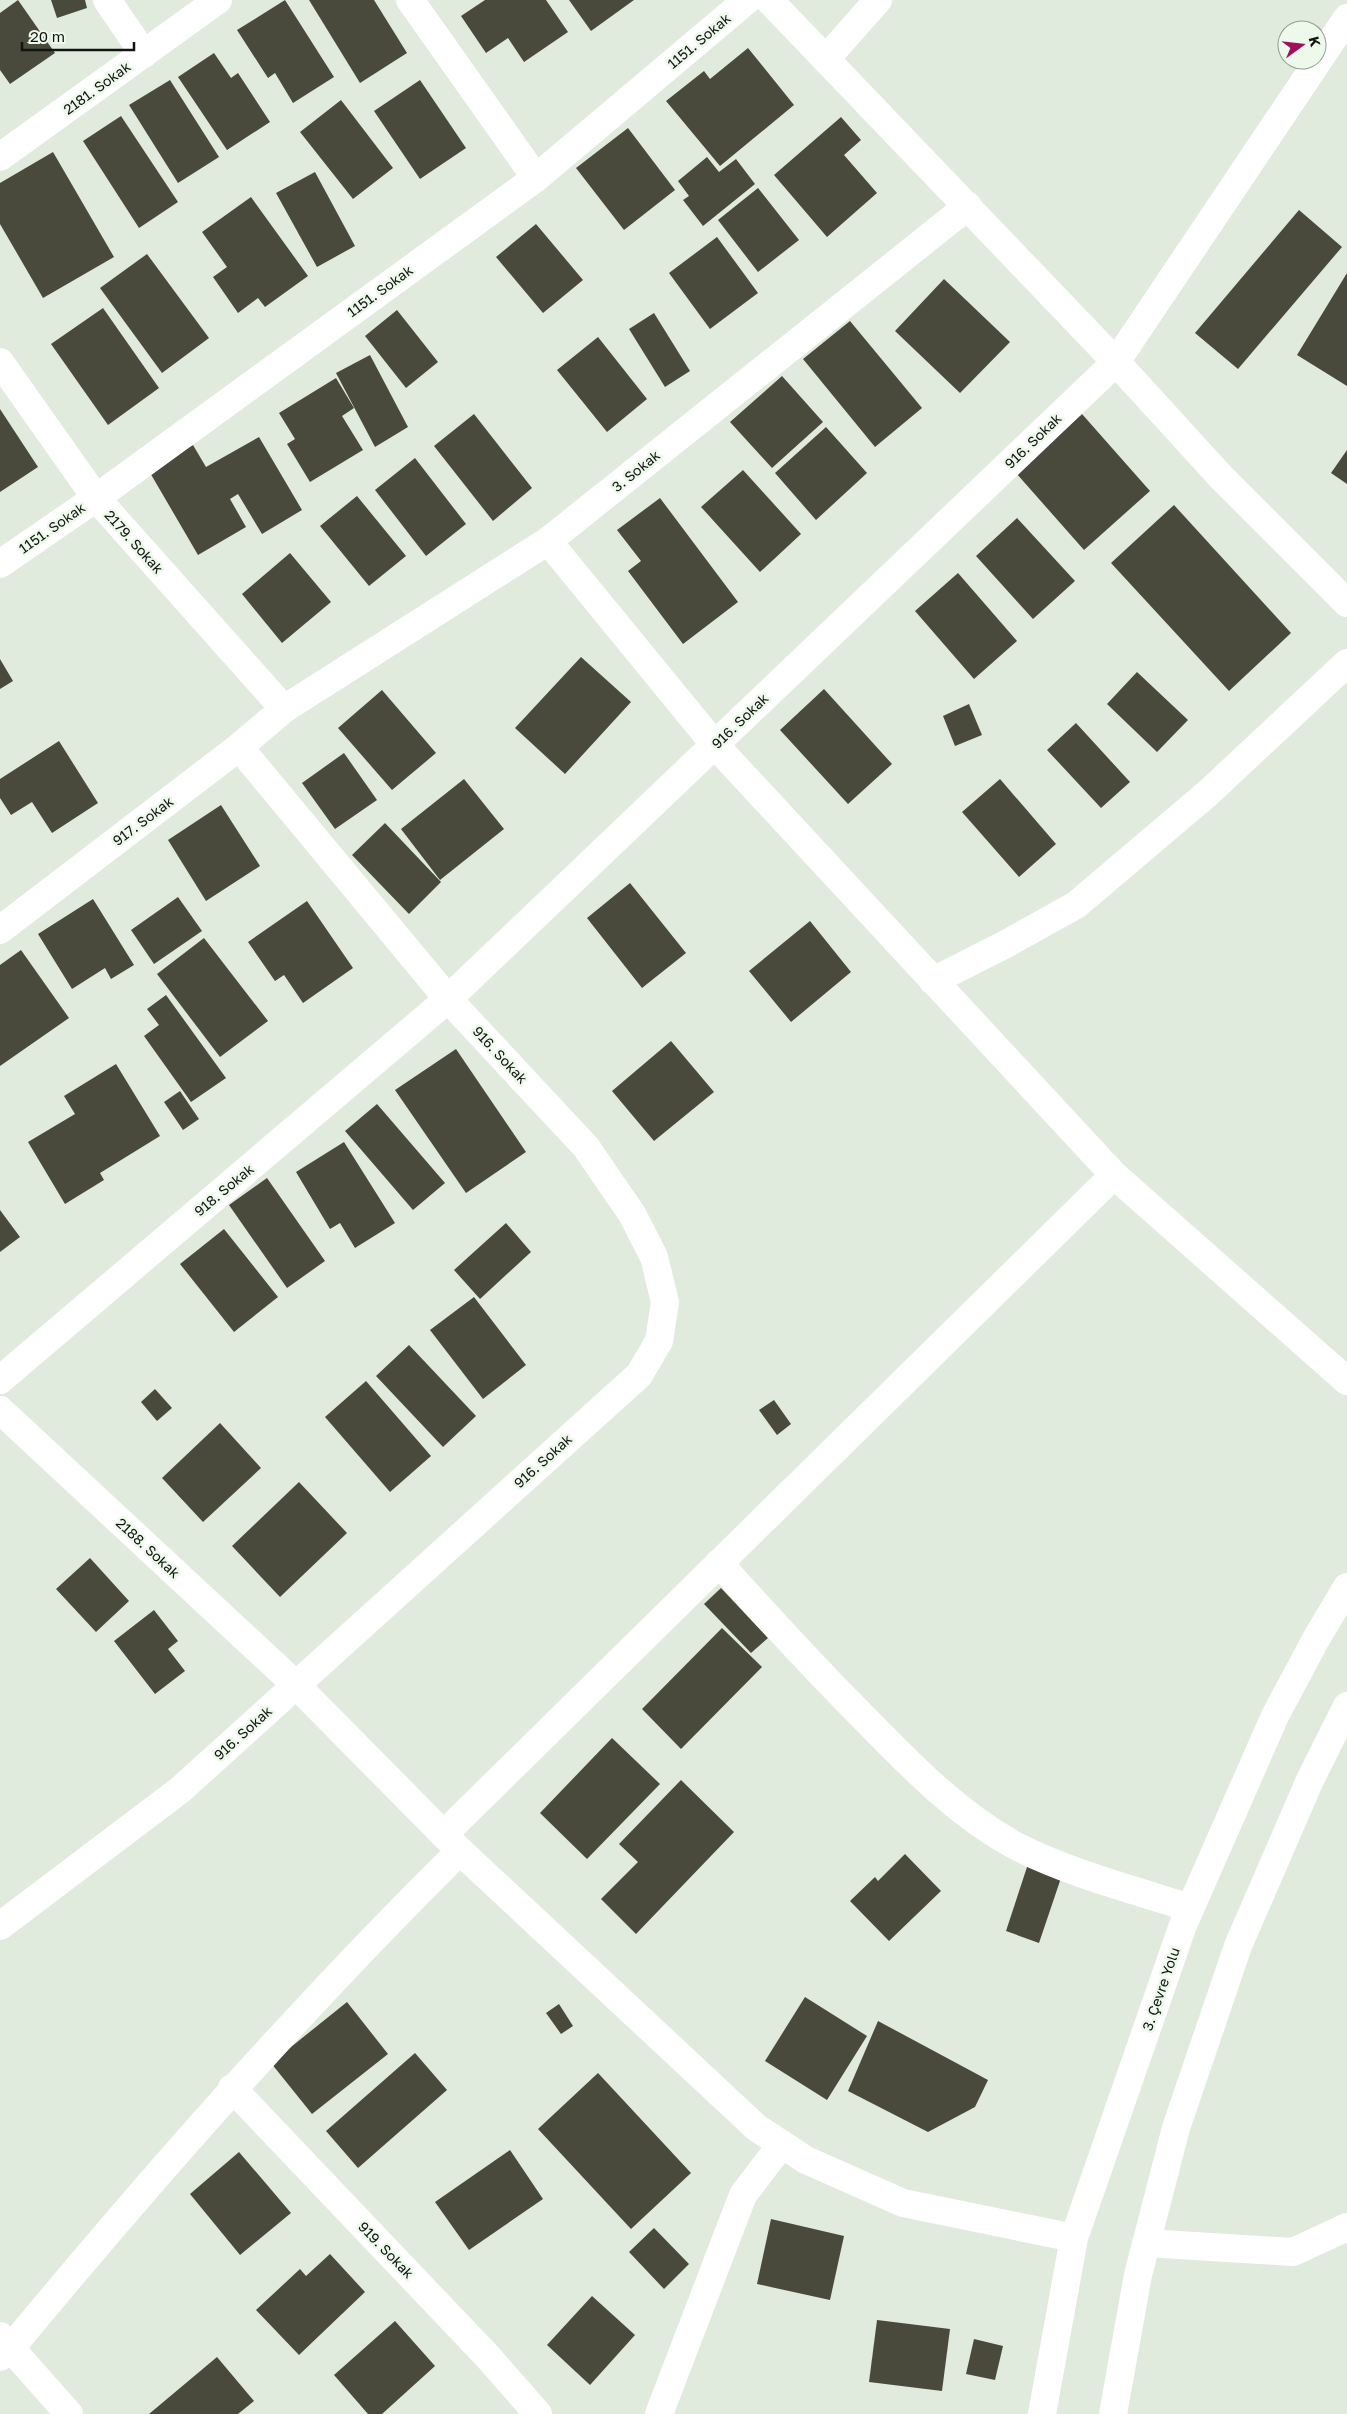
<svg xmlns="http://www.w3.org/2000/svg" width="1347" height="2414" font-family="'Golos Text',sans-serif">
<rect width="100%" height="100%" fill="#e0ebdd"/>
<g fill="#494a3c">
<path d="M18 0 55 53 10 84 0 70V13Z"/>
<path d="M51 0H85L87 8 57 18Z"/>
<path d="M285 0 334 77 293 103 275 73 268 78 237 30Z"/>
<path d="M309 0H374L407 53 360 83Z"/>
<path d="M485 0H546L568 32 524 62 508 38 486 53 461 16Z"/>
<path d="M569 0H634L591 31Z"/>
<path d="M748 48 794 105 720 166 666 101 704 71 710 79Z"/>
<path d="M214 53 231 78 238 73 270 122 227 150 178 77Z"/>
<path d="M170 80 219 157 178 183 129 105Z"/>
<path d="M420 80 466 148 420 179 374 111Z"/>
<path d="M341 100 393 168 353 199 300 132Z"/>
<path d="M121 116 178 202 139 228 83 141Z"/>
<path d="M841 117 861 140 844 155 877 193 827 237 774 175Z"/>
<path d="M628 128 675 190 624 230 576 168Z"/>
<path d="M53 152 114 257 43 298 0 224V183Z"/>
<path d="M707 157 719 172 736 159 755 184 703 226 683 200 689 196 678 181Z"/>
<path d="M315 172 355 246 317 267 276 193Z"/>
<path d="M758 188 799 240 758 272 718 220Z"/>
<path d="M251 197 308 276 265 307 258 298 238 313 213 277 227 267 202 232Z"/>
<path d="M1299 210 1342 247 1238 369 1195 333Z"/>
<path d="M536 224 583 280 543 313 496 257Z"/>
<path d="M717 237 758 293 710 329 669 273Z"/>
<path d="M147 254 209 338 162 373 100 288Z"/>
<path d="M1347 273V386L1297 355Z"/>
<path d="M944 279 1010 342 960 393 895 331Z"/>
<path d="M103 308 159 388 108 425 51 344Z"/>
<path d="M397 310 438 362 406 388 365 336Z"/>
<path d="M654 313 690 371 665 387 629 329Z"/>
<path d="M850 321 922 408 875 447 803 359Z"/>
<path d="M598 337 647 399 607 432 557 370Z"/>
<path d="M370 355 408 427 375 447 336 373Z"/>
<path d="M782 376 823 422 772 468 730 422Z"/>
<path d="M336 378 354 408 342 416 363 450 310 482 287 444 295 439 279 413Z"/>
<path d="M0 409 38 467 0 492Z"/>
<path d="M474 414 532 488 493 521 434 446Z"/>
<path d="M1082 414 1150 491 1084 550 1016 473Z"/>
<path d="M826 427 867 473 816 520 775 473Z"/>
<path d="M259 437 302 510 262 534 238 494 230 499 246 527 198 555 149 471 193 445 206 467Z"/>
<path d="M1347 450V484L1331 473Z"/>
<path d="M415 458 466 524 426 556 375 490Z"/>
<path d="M743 470 801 534 760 572 701 507Z"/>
<path d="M357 496 406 556 369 586 320 526Z"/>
<path d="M660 498 738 602 683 644 628 571 641 561 617 530Z"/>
<path d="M1174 505 1291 633 1229 691 1111 563Z"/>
<path d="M1017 518 1075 581 1033 619 976 556Z"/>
<path d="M290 553 331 602 282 643 242 594Z"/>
<path d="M958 573 1017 641 974 679 915 611Z"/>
<path d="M581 657 631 702 565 774 515 728Z"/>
<path d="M0 659 13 681 0 689Z"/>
<path d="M1137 672 1188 720 1157 752 1107 704Z"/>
<path d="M824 689 892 764 848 804 780 730Z"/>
<path d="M382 690 436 753 392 790 338 728Z"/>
<path d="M969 704 982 735 955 746 943 716Z"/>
<path d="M1076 723 1130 782 1101 808 1047 750Z"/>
<path d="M59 741 98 803 52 833 32 802 11 815 0 798V779Z"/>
<path d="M344 753 377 800 335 829 302 783Z"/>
<path d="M464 779 504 829 440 880 401 829Z"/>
<path d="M1000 779 1056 844 1019 877 962 812Z"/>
<path d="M221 805 260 866 206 901 168 840Z"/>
<path d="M385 823 441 882 409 914 352 855Z"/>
<path d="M630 883 686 953 642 988 587 918Z"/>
<path d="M178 897 202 931 154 964 131 930Z"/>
<path d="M93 899 134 965 111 979 105 968 72 989 38 934Z"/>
<path d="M307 901 353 968 303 1003 284 975 275 981 248 942Z"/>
<path d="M810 921 851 972 791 1022 749 971Z"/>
<path d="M204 938 268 1021 220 1057 157 974Z"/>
<path d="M21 950 69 1018 0 1066V965Z"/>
<path d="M166 995 226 1078 191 1102 144 1036 159 1025 147 1009Z"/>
<path d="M671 1041 714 1092 654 1141 612 1091Z"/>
<path d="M456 1049 526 1152 466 1193 395 1090Z"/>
<path d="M116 1064 160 1136 100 1173 104 1180 65 1204 28 1142 75 1114 64 1096Z"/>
<path d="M180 1091 199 1119 183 1130 164 1102Z"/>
<path d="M377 1104 445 1183 413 1210 345 1131Z"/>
<path d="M344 1142 395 1223 355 1248 340 1223 330 1229 296 1172Z"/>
<path d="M267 1178 325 1261 287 1288 229 1205Z"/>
<path d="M0 1210 20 1237 0 1252Z"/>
<path d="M506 1223 531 1252 480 1299 454 1270Z"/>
<path d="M224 1229 278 1297 234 1332 180 1264Z"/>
<path d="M474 1297 526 1365 483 1399 430 1330Z"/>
<path d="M409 1345 476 1416 443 1447 376 1376Z"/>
<path d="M366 1381 431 1456 390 1492 325 1417Z"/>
<path d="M155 1389 172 1408 157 1421 141 1402Z"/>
<path d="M774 1400 791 1424 777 1435 759 1410Z"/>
<path d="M220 1423 261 1468 203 1522 162 1478Z"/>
<path d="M299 1482 347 1533 280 1597 232 1546Z"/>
<path d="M90 1558 129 1601 96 1632 56 1589Z"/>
<path d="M721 1588 768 1638 751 1653 704 1604Z"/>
<path d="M154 1610 178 1641 168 1649 185 1671 155 1694 114 1641Z"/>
<path d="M722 1628 762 1667 681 1749 642 1709Z"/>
<path d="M612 1738 660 1784 587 1859 540 1813Z"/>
<path d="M681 1780 734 1832 636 1934 601 1899 638 1862 619 1844Z"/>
<path d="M905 1854 941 1891 889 1941 850 1901 875 1877 878 1881Z"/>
<path d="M1028 1864 1062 1875 1039 1943 1006 1931Z"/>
<path d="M805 1997 867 2036 827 2100 765 2061Z"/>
<path d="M347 2002 388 2054 312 2114 271 2063Z"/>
<path d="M559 2004 573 2026 561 2034 546 2013Z"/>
<path d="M878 2021 988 2080 975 2107 928 2132 848 2091Z"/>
<path d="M415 2053 447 2090 358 2168 326 2131Z"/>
<path d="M598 2073 691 2173 631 2229 538 2129Z"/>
<path d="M510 2150 543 2199 469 2250 435 2202Z"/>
<path d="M239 2152 291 2213 240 2255 190 2194Z"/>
<path d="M771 2219 844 2236 830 2300 757 2284Z"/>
<path d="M654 2228 689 2264 664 2289 629 2252Z"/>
<path d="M330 2254 365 2292 299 2355 256 2310 300 2269 306 2276Z"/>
<path d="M592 2296 635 2335 590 2385 547 2345Z"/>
<path d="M877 2320 950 2329 942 2391 869 2382Z"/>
<path d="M395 2321 435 2366 382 2414H368L334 2375Z"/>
<path d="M974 2339 1003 2346 995 2380 966 2374Z"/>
<path d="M217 2357 254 2401 238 2414H149Z"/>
</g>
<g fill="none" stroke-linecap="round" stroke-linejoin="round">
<g stroke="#fff" stroke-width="28">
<path d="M107 0 144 54"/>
<path d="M410 0 536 178"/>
<path d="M826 59 878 0"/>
<path d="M0 157 218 0"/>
<path d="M0 362 96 498 284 709"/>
<path d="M548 541 715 745 1114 1175 1347 1381"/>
<path d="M0 564 96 498 536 178 747 0"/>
<path d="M0 930 239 747 284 709 548 541 968 206"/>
<path d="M933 981 1004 945 1076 905 1208 793 1347 663"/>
<path d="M0 1380 448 999 1116 362 1347 18"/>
<path d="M0 1410 296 1685 460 1851 757 2128 806 2160 903 2203 1074 2238"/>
<path d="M719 1563C768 1618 817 1671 869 1723 914 1769 959 1815 1016 1846 1071 1874 1132 1889 1190 1908"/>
<path d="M444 1834 1114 1175"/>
<path d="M0 1926 180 1790 639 1375 659 1341 665 1302 654 1257 632 1214 586 1147 448 999 239 747"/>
<path d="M232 2088 489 2358 538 2414"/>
<path d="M1146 2243 1293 2252 1347 2227"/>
<path d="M0 2336 69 2414"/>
<path d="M0 2357 10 2349C154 2175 300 2009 460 1851"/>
<path d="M659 2414 743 2195 781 2145"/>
</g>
<path stroke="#fff" stroke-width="28" d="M769 0 1116 362 1221 477 1347 603"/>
<g stroke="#fff" stroke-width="28">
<path d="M1042 2414 1074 2238 1183 1925 1275 1716 1316 1639 1347 1587"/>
<path d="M1113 2414 1138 2275 1176 2128 1238 1946 1310 1780 1347 1706"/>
</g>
</g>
<g text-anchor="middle" stroke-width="5" stroke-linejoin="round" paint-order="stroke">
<g font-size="14" fill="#111510" stroke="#edf9eb">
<text transform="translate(699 41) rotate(-40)" y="5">1151. Sokak</text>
<text transform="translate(97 88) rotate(-36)" y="5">2181. Sokak</text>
<text transform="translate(380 291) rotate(-36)" y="5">1151. Sokak</text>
<text transform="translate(1033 441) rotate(-44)" y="5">916. Sokak</text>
<text transform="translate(636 471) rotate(-39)" y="5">3. Sokak</text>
<text transform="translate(52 528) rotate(-35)" y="5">1151. Sokak</text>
<text transform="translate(134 542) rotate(48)" y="5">2179. Sokak</text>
<text transform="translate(740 721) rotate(-44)" y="5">916. Sokak</text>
<text transform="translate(143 821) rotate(-37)" y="5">917. Sokak</text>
<text transform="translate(500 1055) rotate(47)" y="5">916. Sokak</text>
<text transform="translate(224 1190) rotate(-40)" y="5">918. Sokak</text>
<text transform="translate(543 1461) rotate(-42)" y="5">916. Sokak</text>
<text transform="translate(148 1548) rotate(43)" y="5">2188. Sokak</text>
<text transform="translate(243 1733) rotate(-42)" y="5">916. Sokak</text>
<text transform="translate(1161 1989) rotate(-71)" y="5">3. Çevre Yolu</text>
<text transform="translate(386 2250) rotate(46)" y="5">919. Sokak</text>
</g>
</g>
<g transform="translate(1302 45) rotate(75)"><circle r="24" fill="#edf9eb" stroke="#959e93"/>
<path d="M0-4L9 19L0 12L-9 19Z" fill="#9f115c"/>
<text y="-8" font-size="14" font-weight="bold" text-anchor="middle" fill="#111510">K</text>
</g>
<path d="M22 42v8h112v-8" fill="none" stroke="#111510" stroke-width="2.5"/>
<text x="30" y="42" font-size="15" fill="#111510" stroke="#edf9eb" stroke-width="4" paint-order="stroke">20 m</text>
</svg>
